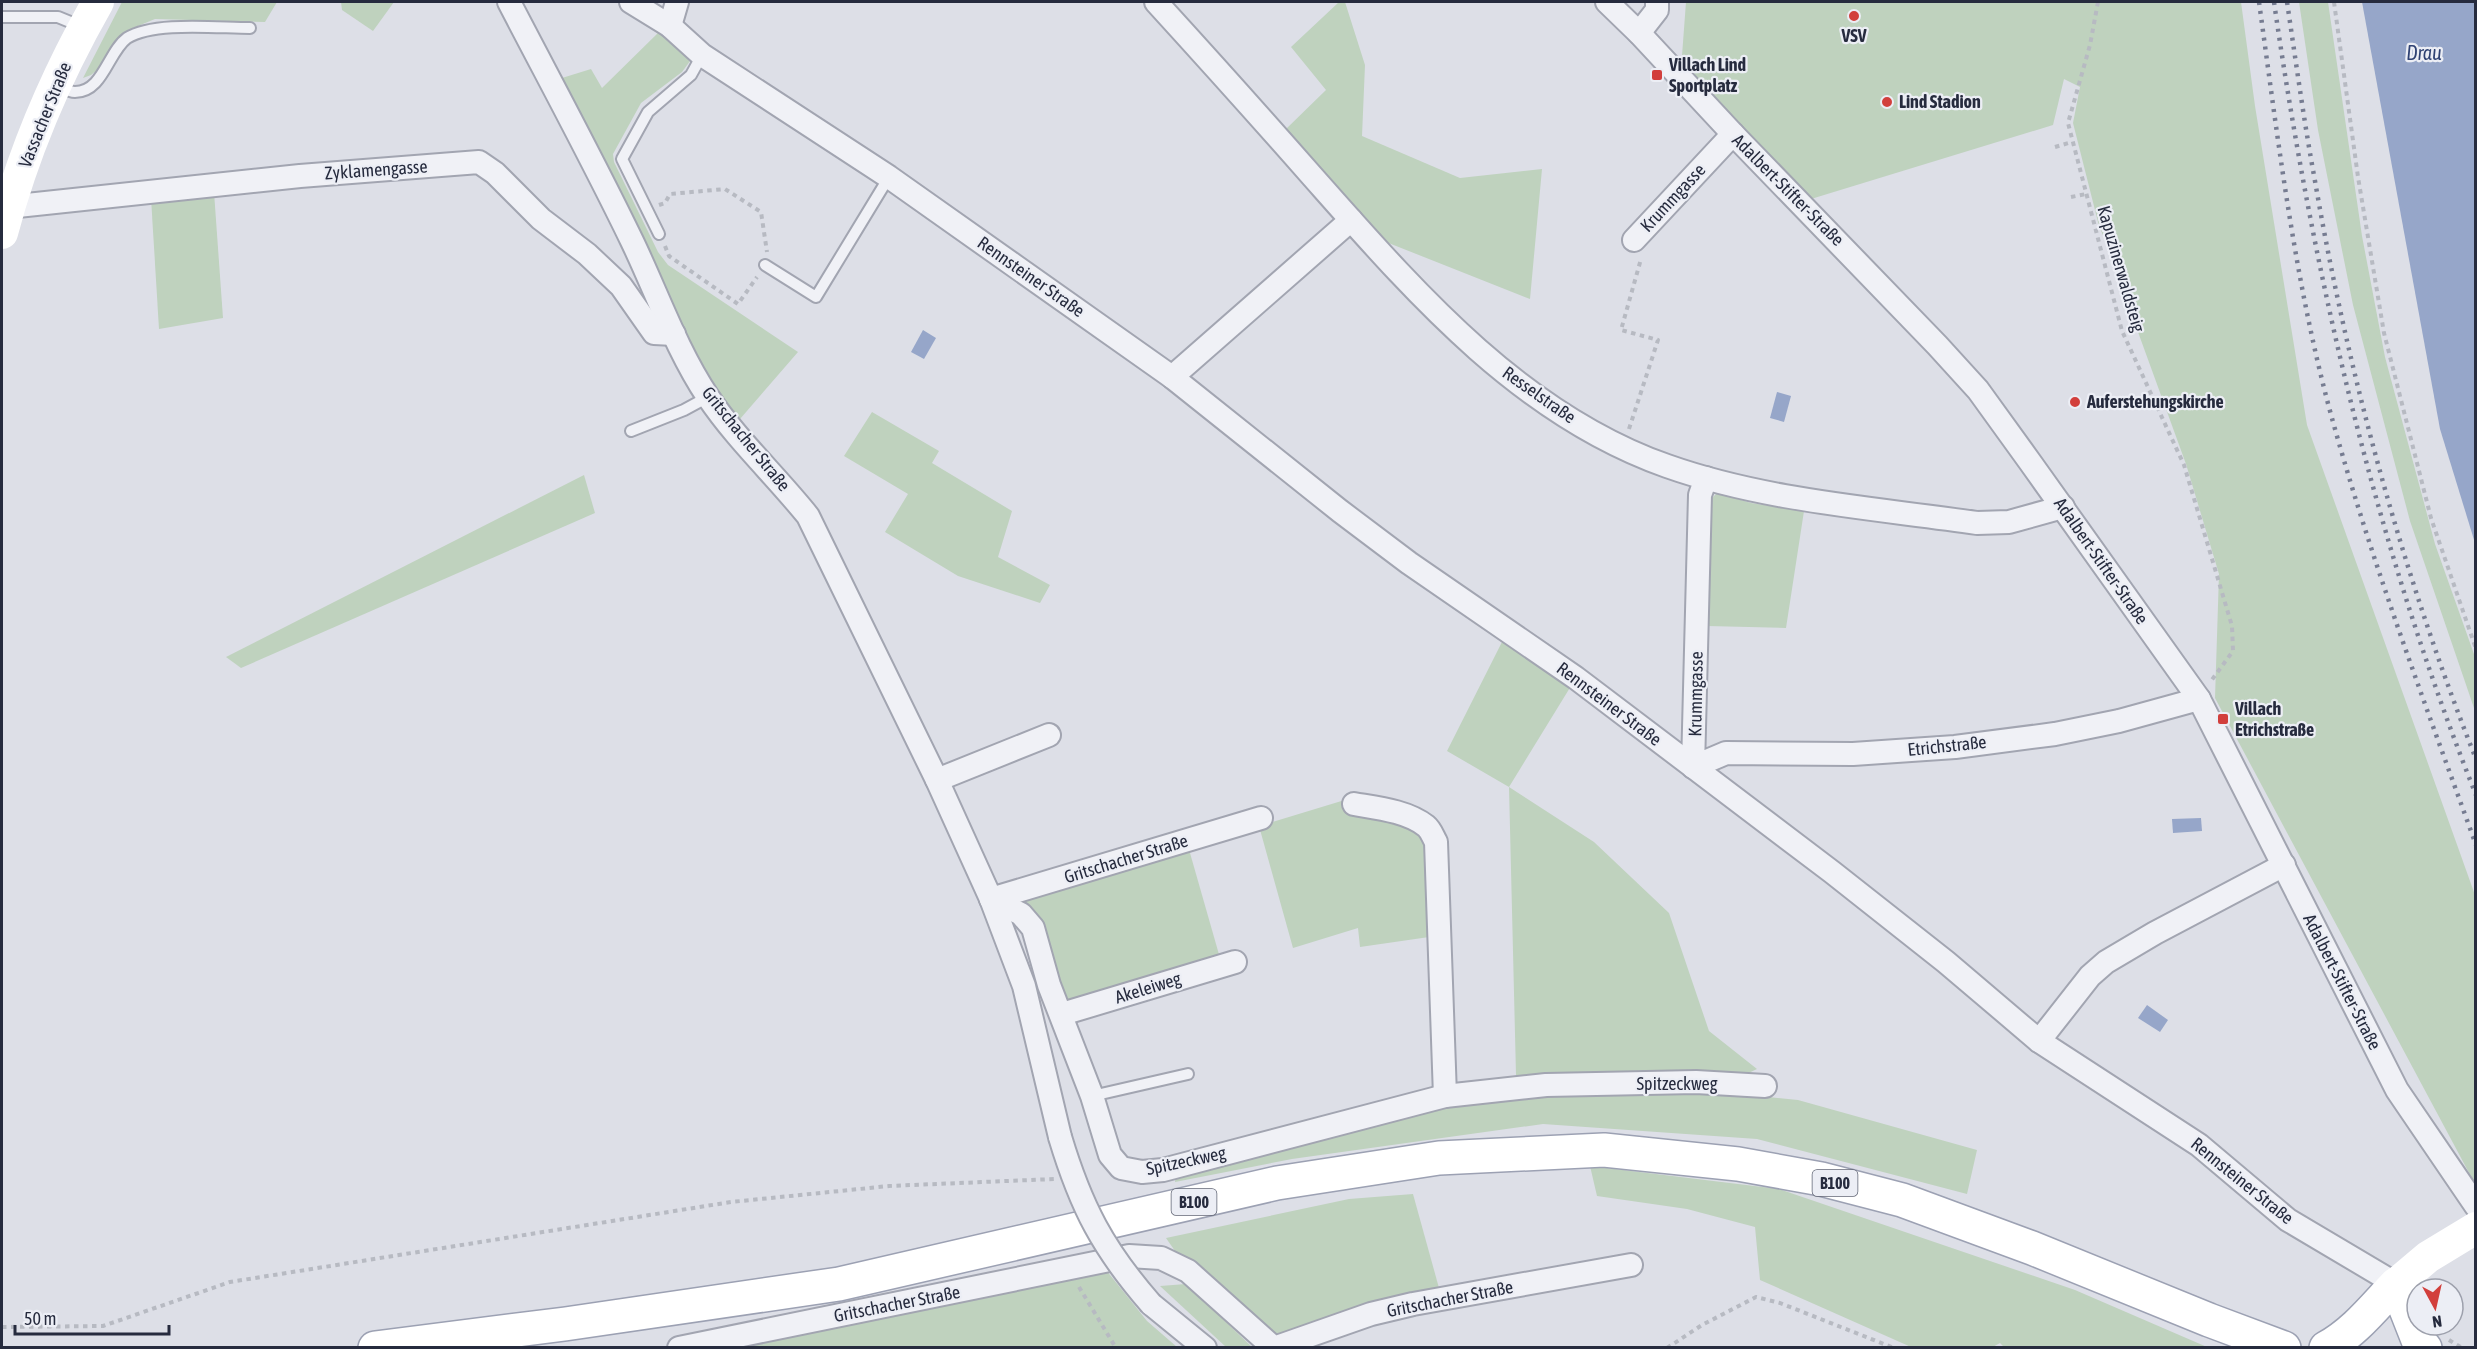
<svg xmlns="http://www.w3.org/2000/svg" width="2477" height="1349" font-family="'Asap Condensed',sans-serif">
<rect width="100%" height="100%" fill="#dddfe7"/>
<g fill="#bfd2be">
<path d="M122 2H277L265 22 155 19 133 28 122 36 103 65 91 75 83 78Z"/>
<path d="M341 2H394L373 31 342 10Z"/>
<path d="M1339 2H1345L1365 65 1362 136 1460 178 1542 169 1530 299 1386 242 1286 129 1326 90 1291 47Z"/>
<path d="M1686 2H2241L2255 106 2307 425 2475 895V1184L2215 698 2219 574 2186 464 2098 222 2073 123 2080 87 2064 79 2053 125 1811 199 1681 69Z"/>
<path d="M2299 2H2328L2362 236 2385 357 2435 544 2475 657V711L2410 521 2353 305 2318 130Z"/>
<path d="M660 31 693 57 682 72 641 103 613 154 614 162 658 252 668 265 798 352 740 419 713 391 562 78 591 69 602 88Z"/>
<path d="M214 192 223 318 159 329 151 198Z"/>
<path d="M872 412 939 451 932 463 1012 511 998 557 1050 585 1040 603 958 576 885 532 908 494 844 456Z"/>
<path d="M584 475 595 513 241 668 226 657Z"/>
<path d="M1717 493 1751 503 1804 511 1786 628 1707 626 1711 499Z"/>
<path d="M1503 640 1571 686 1509 787 1594 842 1669 913 1709 1031 1757 1069 1740 1077 1516 1075 1509 787 1447 751Z"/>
<path d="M1348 799 1374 814 1419 832 1426 842 1436 936 1360 947 1358 928 1293 948 1259 826Z"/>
<path d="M1188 846 1220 958 1069 1001 1060 994 1021 904 1023 897Z"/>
<path d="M1702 1090 1798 1100 1977 1150 1967 1194 1757 1139 1543 1124 1292 1159 1175 1182 1176 1173 1448 1102 1548 1091Z"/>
<path d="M1590 1166 1779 1189 2075 1290 2207 1347 2005 1348 2000 1343 1991 1348 1911 1347 1760 1280 1755 1227 1687 1209 1597 1196Z"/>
<path d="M1413 1194 1439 1288 1275 1336 1175 1251 1166 1238 1349 1199Z"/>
<path d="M1106 1270 1147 1321 1177 1347 713 1348Z"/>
<path d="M1186 1284 1252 1347H1226L1160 1286Z"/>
</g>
<g fill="#96a6c9">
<path d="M2362 2H2475V543L2440 429Z"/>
<path d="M923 330 936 338 924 359 911 352Z"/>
<path d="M1777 392 1791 396 1784 422 1770 418Z"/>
<path d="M2201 818 2202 831 2173 833 2172 819Z"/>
<path d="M2147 1005 2168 1020 2160 1032 2138 1018Z"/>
</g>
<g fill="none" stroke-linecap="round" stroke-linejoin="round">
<g stroke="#a2a5b1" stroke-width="14">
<g id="service">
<path d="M2 17H58L80 26"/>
<path d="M57 86C62 88 69 92 75 92 103 92 108 52 127 38 154 21 217 28 250 28"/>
<path d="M659 234 622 159 648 112 691 75 702 55"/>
<path d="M765 265 816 297 889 177"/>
<path d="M631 431 684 410 708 397"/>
<path d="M1092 1096 1188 1074"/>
</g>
</g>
<g stroke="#a2a5b1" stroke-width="26">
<g id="minor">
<path d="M509 2C550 81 593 160 632 241 657 293 676 349 708 397 737 440 776 476 808 516L937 780 991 899 1024 986 1060 1137"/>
<path d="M631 2 670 26 702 55 889 177 1172 377 1340 511 1409 563 1576 678 1832 872 1946 962 2039 1041 2199 1145 2288 1220 2396 1284"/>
<path d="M1156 2C1208 59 1261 118 1312 176 1413 290 1519 414 1667 466 1766 501 1874 508 1977 523L2009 522 2063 507"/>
<path d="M1607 2 1639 33 1733 134 1937 345 1978 390 2030 462 2199 699 2397 1090 2476 1206"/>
<path d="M670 26 677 2"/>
<path d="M1639 33 1657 10V2"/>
<path d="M8 207 300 176 479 162 495 173 541 219 587 254 621 286 654 333 674 334"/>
<path d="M1634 240 1733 134"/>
<path d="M1172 377 1351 220"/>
<path d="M1706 478 1700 495 1693 767 1726 753 1853 754 1955 747 2055 734 2119 721 2199 699"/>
<path d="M937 780 1049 735"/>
<path d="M1354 804C1377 808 1407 811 1426 826 1431 830 1433 837 1436 842L1445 1096"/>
<path d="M991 899 1021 914 1033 928 1049 985 1092 1096 1110 1155 1121 1168 1142 1172 1163 1170 1445 1096 1546 1085 1696 1082 1765 1086"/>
<path d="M991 899 1261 818"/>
<path d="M1062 1014 1235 962"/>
<path d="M2039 1041 2090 976 2106 962 2155 933 2284 865"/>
<path d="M1151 1304 1205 1348"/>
<path d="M679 1348 1129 1256 1161 1258 1188 1271 1274 1348 1371 1314 1413 1304 1631 1265"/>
</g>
</g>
<g stroke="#9ca1b3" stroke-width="36">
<g id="primary">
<path d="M375 1348 565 1324 839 1284 1277 1183 1439 1158 1604 1150 1738 1164 1821 1179 1902 1200 2032 1248 2209 1320 2284 1348"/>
<path d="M2326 1348C2355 1332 2374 1307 2396 1284L2418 1340 2425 1348"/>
</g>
</g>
<g stroke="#b7bac2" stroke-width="4" stroke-dasharray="4.5 4.5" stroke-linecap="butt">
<path d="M2098 2 2090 45 2068 123 2122 331 2184 465 2232 626 2233 651 2211 681"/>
<path d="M2334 2 2358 177 2384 333 2431 518 2476 649"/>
<path d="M2055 147 2072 142"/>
<path d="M2071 197 2086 194"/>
<path d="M659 205 665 203 670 194 725 189 761 212 767 252"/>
<path d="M665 246 669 256 738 304 757 277"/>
<path d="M1629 429 1658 340 1621 330 1641 259"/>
<path d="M1079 1287 1116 1348"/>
<path d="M2 1327 103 1326 230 1282 731 1202 889 1186 1054 1179"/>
<path d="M2449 1340 2462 1348"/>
<path d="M1667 1348 1702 1325 1756 1297 1780 1303 1894 1348"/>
</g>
<use href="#service" stroke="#f0f1f6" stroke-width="10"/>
<use href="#minor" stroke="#f0f1f6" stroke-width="22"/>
<g stroke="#fff" stroke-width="32">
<path d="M2 233C23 153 57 74 98 2"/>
<path d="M2396 1284 2428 1257 2476 1228"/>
</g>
<use href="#primary" stroke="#fff" stroke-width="33"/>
<g stroke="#767c91" stroke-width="4.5" stroke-dasharray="3 6" stroke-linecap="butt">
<path d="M2259 2C2278 139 2294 277 2330 411 2370 558 2424 701 2476 845"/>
<path d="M2274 2C2313 273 2374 539 2476 795"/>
<path d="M2287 2C2296 62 2304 122 2315 181 2348 374 2404 578 2476 759"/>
</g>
<g stroke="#a2a5b1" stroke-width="26" stroke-linecap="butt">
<path id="minor-bridge" d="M1060 1137C1081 1207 1103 1249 1151 1304"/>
</g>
<use href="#minor-bridge" stroke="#f0f1f6" stroke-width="22"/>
</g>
<g fill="#d23f3c" stroke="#eceef5" stroke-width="2">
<circle cx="1854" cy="16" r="6"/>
<rect x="1651" y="69" width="12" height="12" rx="3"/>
<circle cx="1887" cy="102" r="6"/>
<circle cx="2075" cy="402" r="6"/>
<rect x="2217" y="713" width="12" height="12" rx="3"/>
</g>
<g text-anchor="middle" stroke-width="4.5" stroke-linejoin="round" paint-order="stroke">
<g fill="#eceef5" stroke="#616675" stroke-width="1.5">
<rect x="1812.5" y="1170" width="45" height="26" rx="4.5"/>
<rect x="1171.5" y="1189" width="45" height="26" rx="4.5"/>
</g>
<g font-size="16" font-weight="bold" fill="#262b3e">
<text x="1835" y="1189">B100</text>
<text x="1194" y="1208">B100</text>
</g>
<g font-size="18" font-weight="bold" fill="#262b3e" stroke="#eceef5" text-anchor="start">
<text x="1854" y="42" text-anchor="middle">VSV</text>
<text x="1669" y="71">Villach Lind<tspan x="1669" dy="21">Sportplatz</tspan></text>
<text x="1899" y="108">Lind Stadion</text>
<text x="2087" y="408">Auferstehungskirche</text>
<text x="2235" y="715">Villach<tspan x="2235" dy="21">Etrichstraße</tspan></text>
</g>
<g font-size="18" fill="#262b3e" stroke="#eceef5">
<text transform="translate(45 115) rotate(-68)" y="6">Vassacher Straße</text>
<text transform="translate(376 170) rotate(-4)" y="6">Zyklamengasse</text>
<text transform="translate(1788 190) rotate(45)" y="6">Adalbert-Stifter-Straße</text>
<text transform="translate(1673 198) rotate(-47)" y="6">Krummgasse</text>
<text transform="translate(2121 269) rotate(74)" y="6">Kapuzinerwaldsteig</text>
<text transform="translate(1031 277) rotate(35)" y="6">Rennsteiner Straße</text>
<text transform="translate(1539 395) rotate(35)" y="6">Resselstraße</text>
<text transform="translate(746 439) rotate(51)" y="6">Gritschacher Straße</text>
<text transform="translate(2101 561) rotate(55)" y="6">Adalbert-Stifter-Straße</text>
<text transform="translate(1696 694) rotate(-89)" y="6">Krummgasse</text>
<text transform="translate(1609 704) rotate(37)" y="6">Rennsteiner Straße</text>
<text transform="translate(1947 746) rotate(-6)" y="6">Etrichstraße</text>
<text transform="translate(1126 859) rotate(-17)" y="6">Gritschacher Straße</text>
<text transform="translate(2342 982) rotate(63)" y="6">Adalbert-Stifter-Straße</text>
<text transform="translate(1148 988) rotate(-17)" y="6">Akeleiweg</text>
<text x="1677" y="1090">Spitzeckweg</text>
<text transform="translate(1186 1161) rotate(-12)" y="6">Spitzeckweg</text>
<text transform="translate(2242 1181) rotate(39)" y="6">Rennsteiner Straße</text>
<text transform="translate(1450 1299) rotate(-11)" y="6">Gritschacher Straße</text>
<text transform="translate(897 1304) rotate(-11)" y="6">Gritschacher Straße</text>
</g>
<g font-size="20" font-style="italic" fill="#2f4273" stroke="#eceef5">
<text x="2424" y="60">Drau</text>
</g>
</g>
<rect width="2477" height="1349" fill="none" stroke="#262b3e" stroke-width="6"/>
<g transform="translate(2435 1307) rotate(172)"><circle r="28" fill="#eceef5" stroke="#9da0ac" stroke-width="1.5"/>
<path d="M0-4.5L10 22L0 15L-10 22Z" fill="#d23f3c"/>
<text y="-9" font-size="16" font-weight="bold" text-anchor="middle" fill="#262b3e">N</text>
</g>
<path d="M15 1325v9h154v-9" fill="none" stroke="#262b3e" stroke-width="3"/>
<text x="24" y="1325" font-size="18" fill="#262b3e" stroke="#eceef5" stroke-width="4.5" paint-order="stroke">50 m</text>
</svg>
